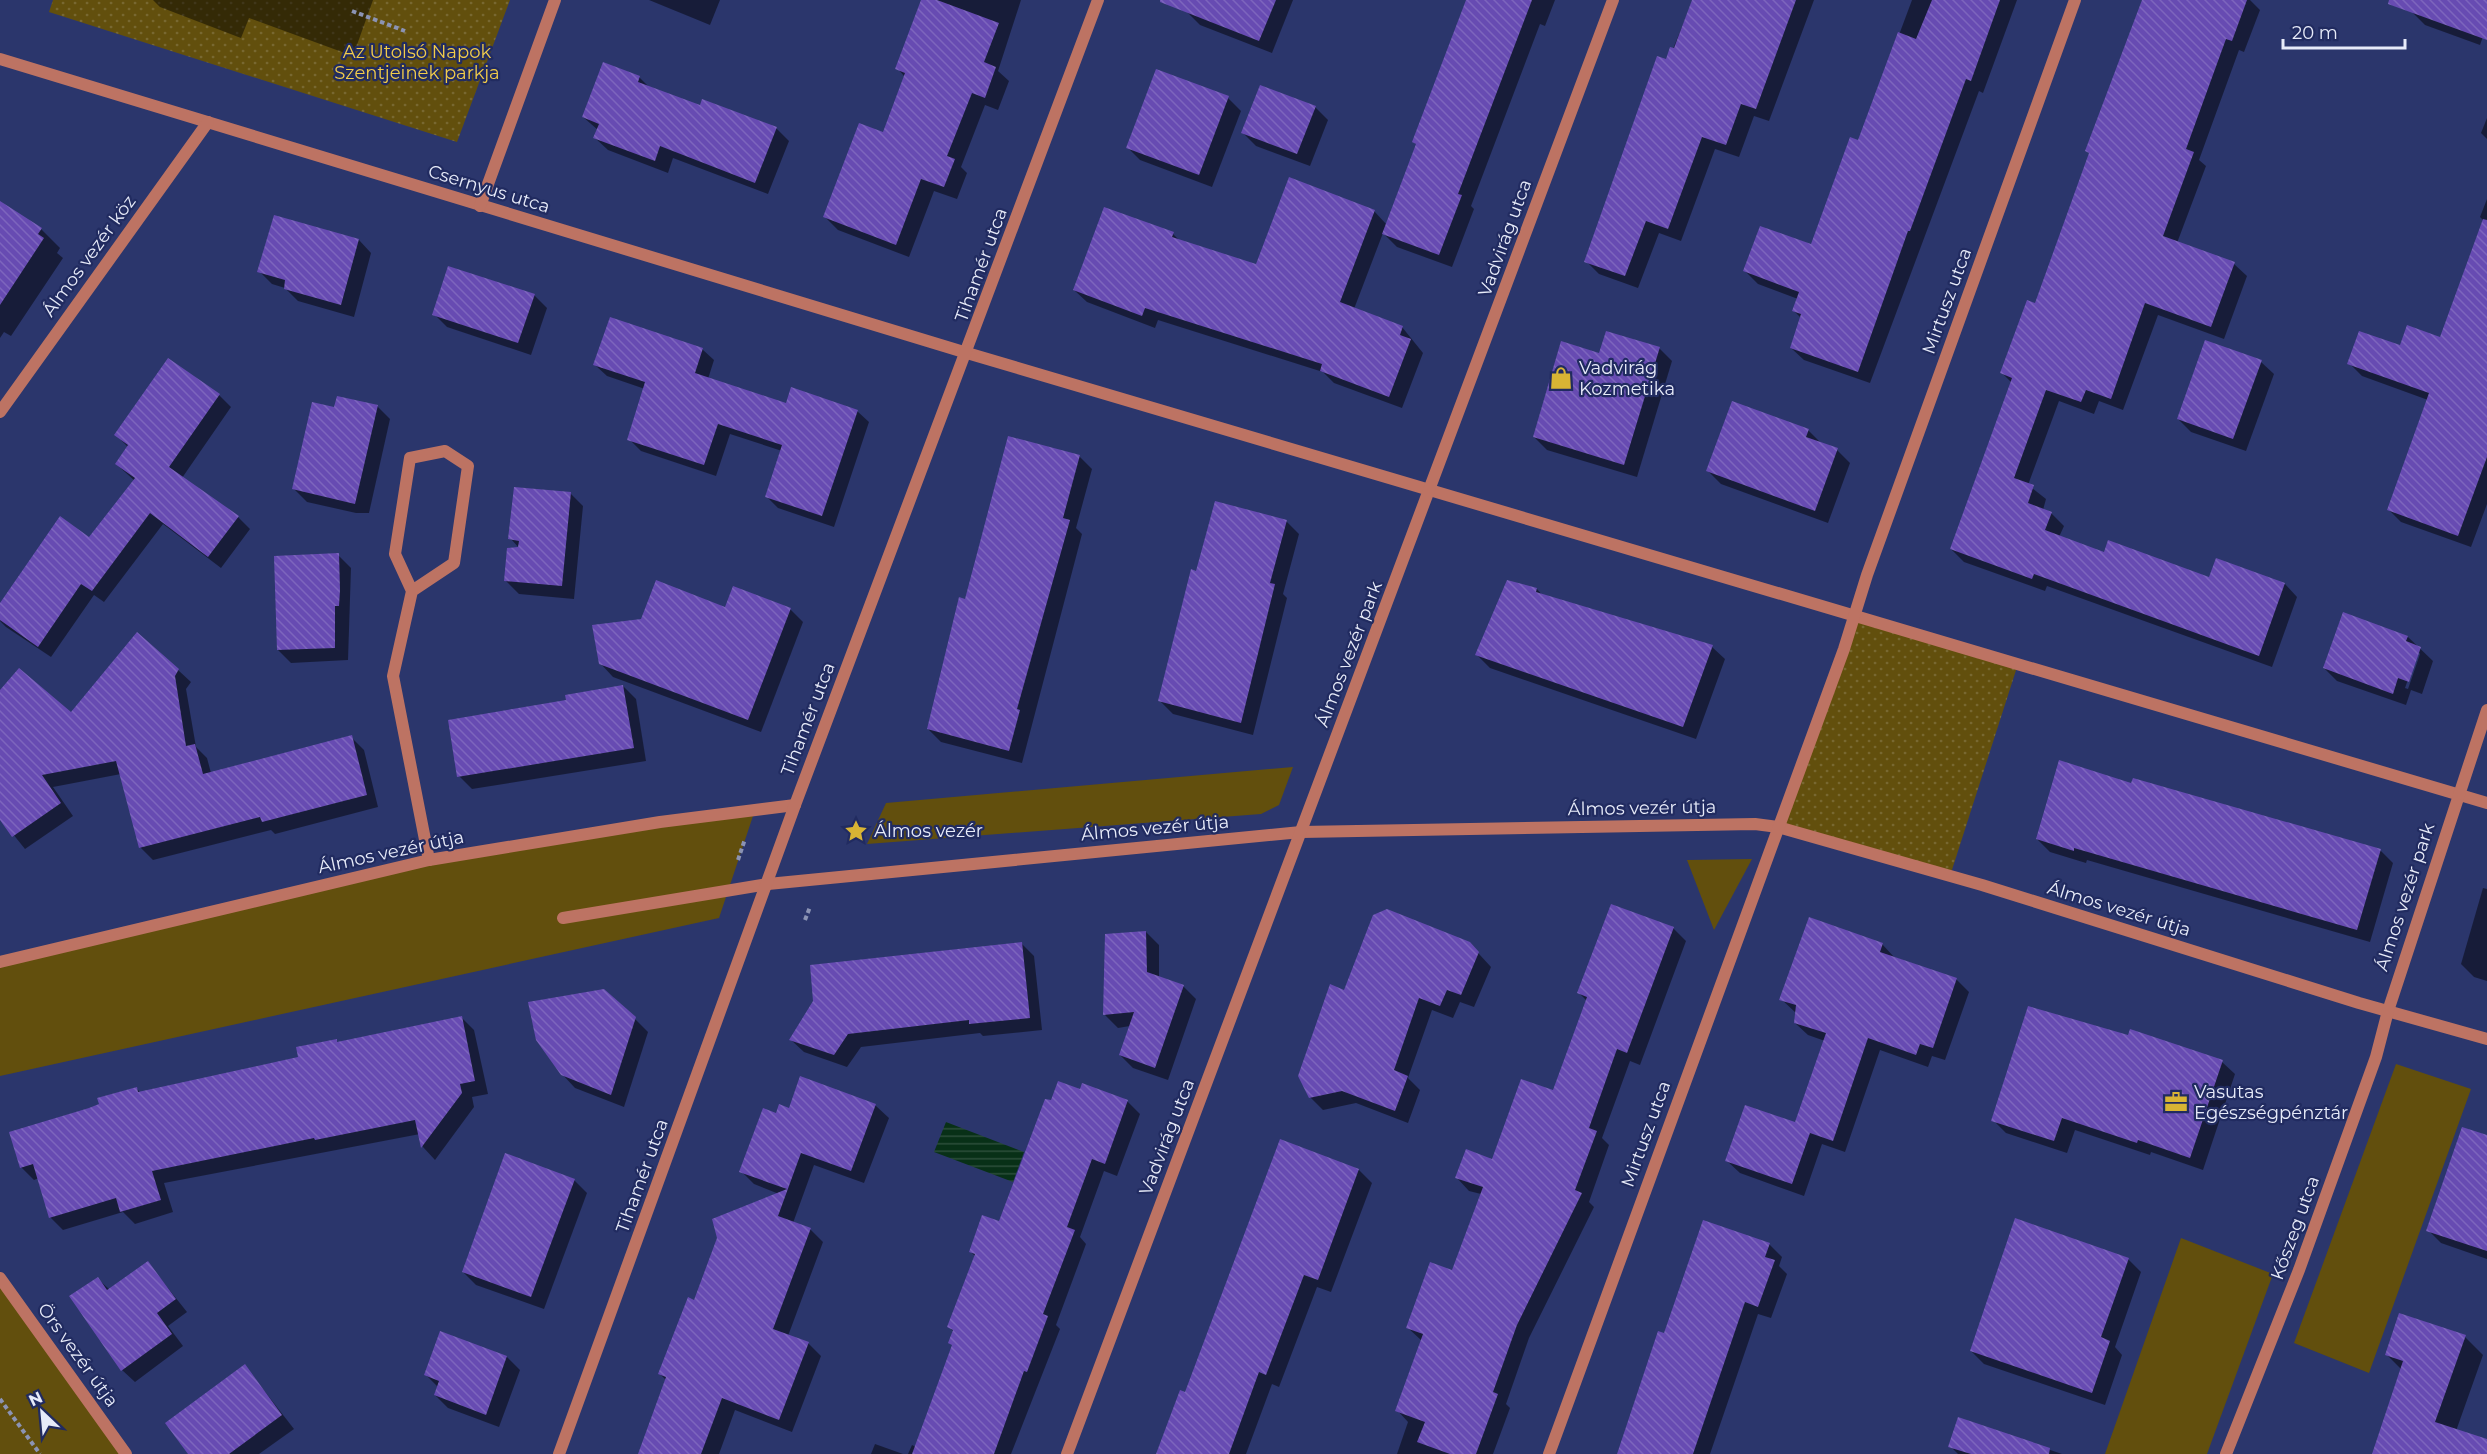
<svg xmlns="http://www.w3.org/2000/svg" width="2487" height="1454" font-family="Montserrat,sans-serif">
<defs>
<pattern id="park-dots" width="8" height="8" patternUnits="userSpaceOnUse" patternTransform="scale(1.5)"><rect width="8" height="8" fill="#624f0d"/><path d="M2 2h.1M6 6h.1" fill="none" stroke="#786831" stroke-width="1.8" stroke-linecap="round"/></pattern>
<pattern id="water-rules" width="6" height="5" patternUnits="userSpaceOnUse" patternTransform="scale(1.5)"><rect width="6" height="5" fill="#083017"/><path d="M0 2.5h6" fill="none" stroke="#2c4e3a"/></pattern>
<pattern id="building-back-hatch" width="6" height="6" patternUnits="userSpaceOnUse" patternTransform="scale(1.5)"><rect width="6" height="6" fill="#674bb2"/><path d="M-1 5l2 2M0 0l6 6M5-1l2 2" fill="none" stroke="#7d65bd"/></pattern>
</defs>
<rect width="100%" height="100%" fill="#2b366c"/>
<g fill="#624f0d">
<path d="M1293 767 1279 805 1261 814 867 844 886 803Z"/>
<path d="M755 810 719 918 0 1076V962L429 860Z"/>
<path d="M1752 859 1714 930 1687 860Z"/>
<path d="M2396 1064 2471 1089 2369 1373 2294 1343Z"/>
<path d="M2181 1238 2273 1274 2207 1454H2105Z"/>
<path d="M0 1278 126 1454H0Z"/>
</g>
<g fill="url(#park-dots)">
<path d="M53 0H510L457 142 49 12Z"/>
<path d="M1854 614 2018 664 1950 876 1778 827Z"/>
</g>
<path fill="url(#water-rules)" d="M946 1122 1024 1152 1013 1182 934 1152Z"/>
<g fill="#0007" fill-rule="evenodd">
<path d="M153 0H373L353 56 249 18 241 38 160 7Z"/>
<path d="M649 0H720L710 25Z"/>
<path d="M923 0H1021L998 71 1009 81 998 110 985 105 961 167 967 173 957 199 934 191 909 257 838 230 825 217 884 134 905 77 897 68Z"/>
<path d="M1191 0H1293L1272 53 1200 25 1187 12Z"/>
<path d="M1468 0H1555L1545 26 1540 24 1471 206 1474 209 1452 267 1397 247 1383 233 1354 309 1402 327 1423 353 1402 408 1334 383 1323 372 1158 320 1155 328 1087 302 1074 290 1173 234 1181 242 1257 266 1374 211 1387 225 1417 145 1414 142Z"/>
<path d="M1693 0H1814L1769 121 1754 116 1739 157 1715 149 1681 241 1659 233 1638 288 1599 274 1586 261Z"/>
<path d="M1912 0H2017L1983 93 1979 91 1870 383 1804 360 1791 348 1802 319 1794 311 1798 299 1758 284 1745 271 1812 246 1859 142Z"/>
<path d="M2144 0H2250L2260 10 2244 52 2239 50 2199 160 2206 166 2177 243 2234 264 2247 276 2224 339 2158 315 2123 410 2099 401 2094 414 2059 401 2028 485 2046 499 2043 510 2051 513 2064 526 2059 537 2105 553 2210 579 2217 560 2285 584 2297 597 2272 667 2047 586 2045 591 1964 562 1951 549 2012 383 2002 373 2036 305 2090 154 2087 151Z"/>
<path d="M2416 0H2487V25L2480 45 2425 25 2412 12Z"/>
<path d="M639 77 649 87 701 107 776 128 789 141 768 194 673 158 668 173 608 150 595 138 598 130 583 117Z"/>
<path d="M1228 98 1241 111 1212 187 1140 160 1127 147Z"/>
<path d="M1315 107 1328 120 1310 166 1256 146 1243 133Z"/>
<path d="M2487 118V139L2481 133Z"/>
<path d="M2487 199V504L2471 547 2401 522 2389 510 2428 400 2362 376 2349 363 2401 347 2441 339 2484 221 2480 217Z"/>
<path d="M0 202 41 229 60 248 57 253 63 258 11 336 4 332 0 338Z"/>
<path d="M359 240 371 253 354 317 298 301 285 288 272 284 259 271Z"/>
<path d="M534 295 547 308 531 355 447 327 434 314Z"/>
<path d="M1659 348 1672 361 1637 477 1547 450 1534 437 1600 355Z"/>
<path d="M702 349 714 360 708 379 787 405 857 411 869 422 834 527 778 508 767 497 782 451 730 434 716 476 641 451 629 439 645 389 607 376 595 365Z"/>
<path d="M2261 362 2274 374 2246 451 2191 432 2178 419Z"/>
<path d="M219 395 231 407 182 478 238 517 250 529 221 568 163 524 104 602 94 595 51 657 6 627 0 621V606L90 539 135 481 116 464 128 447 116 435Z"/>
<path d="M377 406 390 419 369 513H356L307 502 294 489 335 409Z"/>
<path d="M1808 430 1821 443 1837 450 1850 463 1828 523 1721 484 1708 471Z"/>
<path d="M1079 456 1092 469 1076 528 1082 534 1022 763 941 742 928 729 966 600Z"/>
<path d="M570 493 583 506 574 599 519 594 506 581 520 549 510 538Z"/>
<path d="M1286 521 1299 534 1283 594 1287 598 1253 735 1173 714 1160 701 1198 573Z"/>
<path d="M338 555 351 568 348 660 291 663 278 650Z"/>
<path d="M1508 581 1537 589 1543 596 1712 647 1725 659 1696 739 1490 668 1477 655Z"/>
<path d="M726 608 790 609 803 622 761 732 613 677 600 663Z"/>
<path d="M2408 637 2433 661 2422 694 2411 690 2406 705 2337 681 2324 668ZM2418 651 2420 654 2408 689 2405 688Z"/>
<path d="M178 670 191 682 186 689 196 747 207 758 211 773 351 737 364 750 378 807 275 834 271 830 153 860 140 847 121 774 53 787 73 816 25 849 0 818V716L71 714Z"/>
<path d="M623 686 636 699 646 761 472 789 459 776 567 701Z"/>
<path d="M2132 785 2380 850 2393 863 2370 942 2087 860 2086 863 2050 852 2037 839Z"/>
<path d="M2483 888 2487 889V981L2474 977 2461 964Z"/>
<path d="M1673 928 1686 941 1640 1065 1630 1061 1602 1138 1609 1145 1589 1202 1594 1207 1529 1338 1506 1404 1510 1408 1493 1454H1397L1408 1422 1397 1410 1422 1341 1408 1328 1453 1272 1481 1194 1469 1191 1457 1178 1493 1161 1554 1092 1587 1001 1579 993Z"/>
<path d="M1146 932 1159 945V978L1183 986 1196 999 1168 1080 1133 1068 1120 1055 1130 1026 1118 1028 1105 1015Z"/>
<path d="M1021 943 1034 956 1042 1030 983 1036 980 1033 861 1047 847 1067 804 1052 791 1040Z"/>
<path d="M1469 943 1491 967 1474 1007 1460 1002 1453 1018 1432 1010 1408 1078 1420 1090 1408 1123 1356 1103 1323 1110 1310 1097Z"/>
<path d="M1882 944 1894 957 1956 979 1969 992 1945 1060 1932 1056 1928 1067 1880 1050 1845 1152 1822 1144 1804 1196 1740 1173 1727 1161 1796 1124 1825 1041 1808 1035 1795 1023 1796 1013 1781 999Z"/>
<path d="M461 1017 474 1030 488 1094 472 1097 474 1107 435 1160 423 1147 420 1134 164 1183 173 1212 135 1224 123 1212 63 1230 50 1217 39 1178 34 1180 21 1167 90 1110 136 1088 141 1093 299 1059 336 1041 339 1043Z"/>
<path d="M635 1019 648 1032 624 1107 575 1088 562 1074Z"/>
<path d="M2222 1062 2235 1074 2203 1170 2151 1152 2150 1155 2075 1130 2067 1153 2006 1133 1993 1120Z"/>
<path d="M801 1078 876 1106 889 1118 864 1183 814 1165 793 1223 810 1229 823 1242 788 1336 808 1343 821 1356 792 1432 735 1410 719 1454H641L666 1380 660 1374 695 1301 779 1194 754 1184 741 1171 777 1115 790 1110Z"/>
<path d="M1081 1091 1127 1101 1140 1114 1117 1176 1104 1171 1080 1237 1086 1244 1056 1325 1060 1329 1011 1454H908L912 1445 916 1447 953 1346 954 1332 949 1327 975 1256 970 1251 1000 1223 1052 1102Z"/>
<path d="M2487 1136V1259L2441 1243 2428 1230Z"/>
<path d="M1281 1141 1359 1170 1372 1183 1331 1292 1317 1287 1279 1387 1272 1384 1246 1454H1157L1186 1393Z"/>
<path d="M574 1180 587 1193 544 1309 476 1285 463 1272Z"/>
<path d="M1769 1244 1782 1257 1779 1266 1787 1274 1771 1318 1758 1314 1710 1454H1618L1665 1335Z"/>
<path d="M2128 1259 2141 1272 2115 1347 2122 1355 2105 1405 1984 1364 1971 1351Z"/>
<path d="M148 1263 187 1312 168 1326 183 1346 135 1382 122 1370 71 1296 98 1279 110 1290Z"/>
<path d="M2465 1337 2483 1355 2456 1431 2487 1441V1454H2374L2402 1370 2386 1354Z"/>
<path d="M507 1357 520 1370 499 1427 448 1408 435 1395 438 1387 426 1375Z"/>
<path d="M245 1366 294 1429 259 1454H190Z"/>
<path d="M1959 1419 2062 1454H1958L1950 1446Z"/>
<path d="M875 1444 903 1454H871Z"/>
</g>
<g fill="url(#building-back-hatch)">
<path d="M921 0H937L999 23 984 62 996 67 985 98 972 93 947 156 955 159 944 187 921 179 896 245 823 217 859 123 883 132 905 73 895 69Z"/>
<path d="M1160 0H1276L1259 41 1160 2Z"/>
<path d="M1466 0H1532L1458 194 1462 195 1439 255 1382 234 1416 144 1412 142Z"/>
<path d="M1692 0H1796L1756 109 1741 104 1726 145 1702 137 1668 229 1646 221 1625 276 1584 262 1657 56 1666 59 1670 47 1674 48Z"/>
<path d="M1932 0H2000L1971 81 1966 79 1910 231H1908L1858 372 1790 348 1801 314 1792 311 1799 292 1743 271 1760 226 1811 244 1850 137 1858 140 1898 32 1916 39Z"/>
<path d="M2142 0H2247L2232 41 2226 39 2186 149 2194 152 2163 236 2235 262 2211 327 2145 303 2111 399 2086 390 2081 402 2046 390 2014 478 2034 485 2028 503 2052 512 2045 530 2104 552 2108 540 2209 577 2216 558 2285 583 2259 656 2034 574 2032 579 1950 549 2012 378 2000 373 2027 300 2035 303 2089 153 2085 151Z"/>
<path d="M2389 0H2487V40L2388 4Z"/>
<path d="M603 62 640 76 638 82 700 105 702 99 777 127 755 183 660 146 655 161 593 138 599 124 582 117Z"/>
<path d="M1156 69 1229 96 1199 175 1126 148Z"/>
<path d="M1260 85 1316 106 1297 154 1241 133Z"/>
<path d="M1289 177 1375 210 1340 302 1403 326 1400 335 1411 339 1389 397 1320 371 1322 364 1145 308 1142 316 1073 290 1104 207 1174 232 1172 237 1256 264Z"/>
<path d="M0 201 42 228 38 234 44 238 0 305Z"/>
<path d="M274 215 359 239 341 305 284 289 285 280 257 272Z"/>
<path d="M2483 219 2487 220V457L2458 536 2387 510 2429 393 2347 364 2359 331 2400 345 2407 325 2440 337Z"/>
<path d="M448 266 535 294 518 343 432 315Z"/>
<path d="M610 317 703 348 695 373 786 403 791 387 858 410 822 516 765 497 782 445 718 424 704 465 627 440 645 382 593 365Z"/>
<path d="M1606 331 1660 347 1624 465 1533 437 1561 341 1599 353Z"/>
<path d="M2205 340 2262 360 2233 439 2177 419Z"/>
<path d="M168 358 220 394 169 467 239 516 208 557 150 513 92 591 81 584 38 647 0 620V603L60 516 89 537 135 478 115 464 128 445 114 435Z"/>
<path d="M337 396 378 405 355 504 292 489 312 402 334 407Z"/>
<path d="M1732 401 1809 429 1806 437 1838 448 1815 511 1706 471Z"/>
<path d="M1008 436 1080 455 1063 518 1070 520 1017 709 1020 710 1009 751 927 729 959 597 965 599Z"/>
<path d="M514 487 571 492 562 586 504 581 507 548 518 547 519 541 508 539Z"/>
<path d="M1215 501 1287 520 1270 583 1275 584 1241 723 1158 701 1191 569 1196 571Z"/>
<path d="M339 553 340 590 339 606H335V648L277 650 274 556Z"/>
<path d="M656 580 725 607 733 586 791 608 748 720 599 664 592 625 641 619Z"/>
<path d="M1507 580 1537 588 1536 592 1713 645 1683 727 1475 655Z"/>
<path d="M2343 612 2408 636 2406 641 2421 647 2409 682 2398 678 2393 694 2323 668Z"/>
<path d="M137 632 179 669 175 676 186 746 195 744 203 774 352 735 367 795 262 822 260 817 139 848 116 761 42 775 61 803 12 837 0 820V690L19 668 71 712Z"/>
<path d="M623 685 634 748 457 777 448 720 566 700 565 695Z"/>
<path d="M2059 760 2131 783 2133 778 2381 849 2357 930 2074 848V851L2036 839Z"/>
<path d="M1611 904 1674 927 1627 1053 1617 1049 1589 1128 1597 1131 1575 1190 1582 1193 1517 1325 1493 1392 1498 1394 1476 1454H1450L1417 1442 1425 1422 1395 1411 1423 1334 1406 1328 1430 1262 1452 1270 1483 1187 1455 1178 1466 1149 1492 1159 1521 1079 1553 1090 1587 997 1577 993Z"/>
<path d="M1387 909 1470 942 1479 952 1461 995 1447 990 1440 1006 1419 998 1394 1070 1408 1076 1395 1111 1342 1091 1309 1098 1298 1076 1330 984 1344 990 1373 915Z"/>
<path d="M1809 917 1883 943 1880 952 1957 978 1933 1048 1920 1044 1916 1055 1868 1038 1833 1141 1810 1133 1792 1184 1725 1161 1745 1105 1795 1122 1826 1033 1794 1023 1796 1005 1779 1000Z"/>
<path d="M1146 931 1147 972 1184 985 1155 1068 1119 1055 1134 1012 1103 1015 1105 934Z"/>
<path d="M1022 942 1030 1018 969 1024V1020L848 1034 834 1055 789 1040 813 1001 810 965Z"/>
<path d="M604 989 636 1017 611 1095 561 1075 536 1040 528 1002Z"/>
<path d="M2028 1006 2128 1035 2130 1029 2223 1060 2190 1158 2138 1140 2137 1143 2062 1118 2054 1141 1991 1121Z"/>
<path d="M462 1016 475 1081 460 1084 462 1093 421 1148 415 1120 315 1140 314 1138 152 1171 161 1200 120 1212 116 1198 49 1218 33 1164 20 1168 9 1132 89 1108 99 1104 97 1098 137 1087 138 1092 298 1057 296 1047 337 1039V1042Z"/>
<path d="M800 1076 876 1104 851 1171 801 1153 778 1216 811 1228 773 1329 809 1342 779 1420 722 1398 701 1454H638L666 1377 658 1374 688 1297 694 1300 717 1238 712 1219 787 1189 739 1172 763 1108 776 1113 779 1104 789 1108Z"/>
<path d="M1058 1081 1080 1089 1082 1083 1128 1100 1105 1164 1092 1159 1067 1227 1075 1230 1043 1314 1048 1316 1027 1372 1024 1371 994 1454H912L952 1345 948 1343 953 1330 947 1327 975 1254 969 1252 982 1215 999 1221 1045 1099 1051 1100Z"/>
<path d="M2462 1127 2487 1135V1251L2426 1231Z"/>
<path d="M1280 1139 1359 1169 1318 1280 1304 1275 1266 1375 1259 1372 1229 1454H1156L1180 1390 1185 1392Z"/>
<path d="M505 1153 575 1179 531 1297 462 1272Z"/>
<path d="M2015 1218 2129 1258 2101 1337 2110 1341 2092 1393 1970 1351Z"/>
<path d="M1703 1220 1770 1243 1765 1257 1775 1260 1758 1307 1745 1302 1693 1454H1617L1658 1331 1664 1333Z"/>
<path d="M148 1261 176 1299 157 1313 172 1334 121 1371 69 1296 98 1277 107 1290Z"/>
<path d="M2399 1313 2466 1335 2435 1422 2487 1439V1454H2372L2403 1361 2385 1355Z"/>
<path d="M440 1331 507 1356 486 1415 434 1395 439 1381 424 1375Z"/>
<path d="M245 1364 282 1415 229 1454H188L165 1423Z"/>
<path d="M1958 1417 2050 1448 2049 1454H1971L1948 1447Z"/>
</g>
<g fill="none" stroke-linecap="round" stroke-linejoin="round">
<g stroke="#8b93b4" stroke-width="4" stroke-dasharray="4.5 3" stroke-linecap="butt">
<path d="M352 11 405 31"/>
<path d="M738 860 745 839"/>
<path d="M805 920 810 907"/>
<path d="M0 1399 40 1454"/>
</g>
<g stroke="#bd7363" stroke-width="12">
<path d="M412 591 454 563 468 466 445 451 410 458 395 554 412 591 393 676 429 860"/>
<path d="M563 918 768 884"/>
</g>
<g stroke="#bd7363" stroke-width="12">
<path d="M0 59 967 353 2487 803"/>
<path d="M480 206 555 0"/>
<path d="M0 412 208 122"/>
<path d="M768 884 1301 832 1755 824 1778 827 1982 885 2359 1003 2487 1039"/>
<path d="M0 962 429 860 660 822 795 805"/>
<path d="M0 1278 126 1454"/>
<path d="M559 1454 795 805 1098 0"/>
<path d="M1067 1454 1613 0"/>
<path d="M1549 1454 1844 649 1867 575 2075 0"/>
<path d="M2226 1454 2299 1270 2376 1057 2388 1011 2487 710"/>
</g>
</g>
<defs>
<g id="shop-bare" transform="scale(1.8)"><path d="M-5-2.5h2.3a2.7 3.5 0 0 1 5.4 0H5L5.5 6h-11ZM-1.5-2.5h3a1.5 2.3 0 0 0-3 0Z" fill="#d8b434" stroke="#212b60" stroke-width="2.5" paint-order="stroke"/></g>
<g id="sight-bare" transform="scale(1.8)"><path d="M0-6L1.8-2.2L6-1.7L2.9 1.2L3.7 5.4L0 3.3L-3.7 5.4L-2.9 1.2L-6-1.7L-1.8-2.2Z" fill="#d8b434" stroke="#212b60" stroke-width="2.5" paint-order="stroke"/></g>
<g id="office-bare" transform="scale(1.8)"><path d="M-6-3h4V-5.5h4V-3h4V5H-6ZM-1-4.5V-3h2v-1.5ZM-6 0V1H6V0Z" fill="#d8b434" stroke="#212b60" stroke-width="2.5" paint-order="stroke"/></g>
</defs>
<g fill-rule="evenodd">
<use href="#shop-bare" x="1561" y="378"/>
<use href="#sight-bare" x="856" y="831"/>
<use href="#office-bare" x="2176" y="1102"/>
</g>
<g text-anchor="middle" stroke-width="4.5" stroke-linejoin="round" paint-order="stroke">
<g font-size="18" fill="#f2cc4a" stroke="#212b60">
<text x="417" y="58">Az Utolsó Napok<tspan x="417" dy="21">Szentjeinek parkja</tspan></text>
</g>
<g font-size="18" fill="#e7ebf9" stroke="#212b60">
<text transform="translate(489 189) rotate(17)" y="6">Csernyus utca</text>
<text transform="translate(1505 238) rotate(-70)" y="6">Vadvirág utca</text>
<text transform="translate(89 256) rotate(-54)" y="6">Álmos vezér köz</text>
<text transform="translate(981 265) rotate(-70)" y="6">Tihamér utca</text>
<text transform="translate(1947 301) rotate(-70)" y="6">Mirtusz utca</text>
<text transform="translate(1349 654) rotate(-69)" y="6">Álmos vezér park</text>
<text transform="translate(808 719) rotate(-69)" y="6">Tihamér utca</text>
<text transform="translate(1642 808) rotate(-1)" y="6">Álmos vezér útja</text>
<text transform="translate(1155 828) rotate(-5)" y="6">Álmos vezér útja</text>
<text transform="translate(391 852) rotate(-12)" y="6">Álmos vezér útja</text>
<text transform="translate(2405 897) rotate(-72)" y="6">Álmos vezér park</text>
<text transform="translate(2119 909) rotate(17)" y="6">Álmos vezér útja</text>
<text transform="translate(1646 1134) rotate(-70)" y="6">Mirtusz utca</text>
<text transform="translate(1167 1137) rotate(-69)" y="6">Vadvirág utca</text>
<text transform="translate(642 1176) rotate(-70)" y="6">Tihamér utca</text>
<text transform="translate(2295 1228) rotate(-70)" y="6">Kőszeg utca</text>
<text transform="translate(78 1355) rotate(54)" y="6">Örs vezér útja</text>
</g>
<g font-size="18" fill="#e7ebf9" stroke="#212b60" text-anchor="start">
<text x="1579" y="374">Vadvirág<tspan x="1579" dy="21">Kozmetika</tspan></text>
<text x="874" y="837">Álmos vezér</text>
<text x="2194" y="1098">Vasutas<tspan x="2194" dy="21">Egészségpénztár</tspan></text>
</g>
</g>
<g transform="translate(42 1412) rotate(334)" stroke="#212b60" stroke-width="4.5" paint-order="stroke">
<path d="M0-4.5L10 22L0 15L-10 22Z" fill="#e7ebf9"/>
<text y="-9" font-size="16" font-weight="bold" text-anchor="middle" fill="#e7ebf9">N</text>
</g>
<path d="M2283 39v9h122v-9" fill="none" stroke="#e7ebf9" stroke-width="3"/>
<text x="2292" y="39" font-size="18" fill="#e7ebf9" stroke="#212b60" stroke-width="4.5" paint-order="stroke">20 m</text>
</svg>
